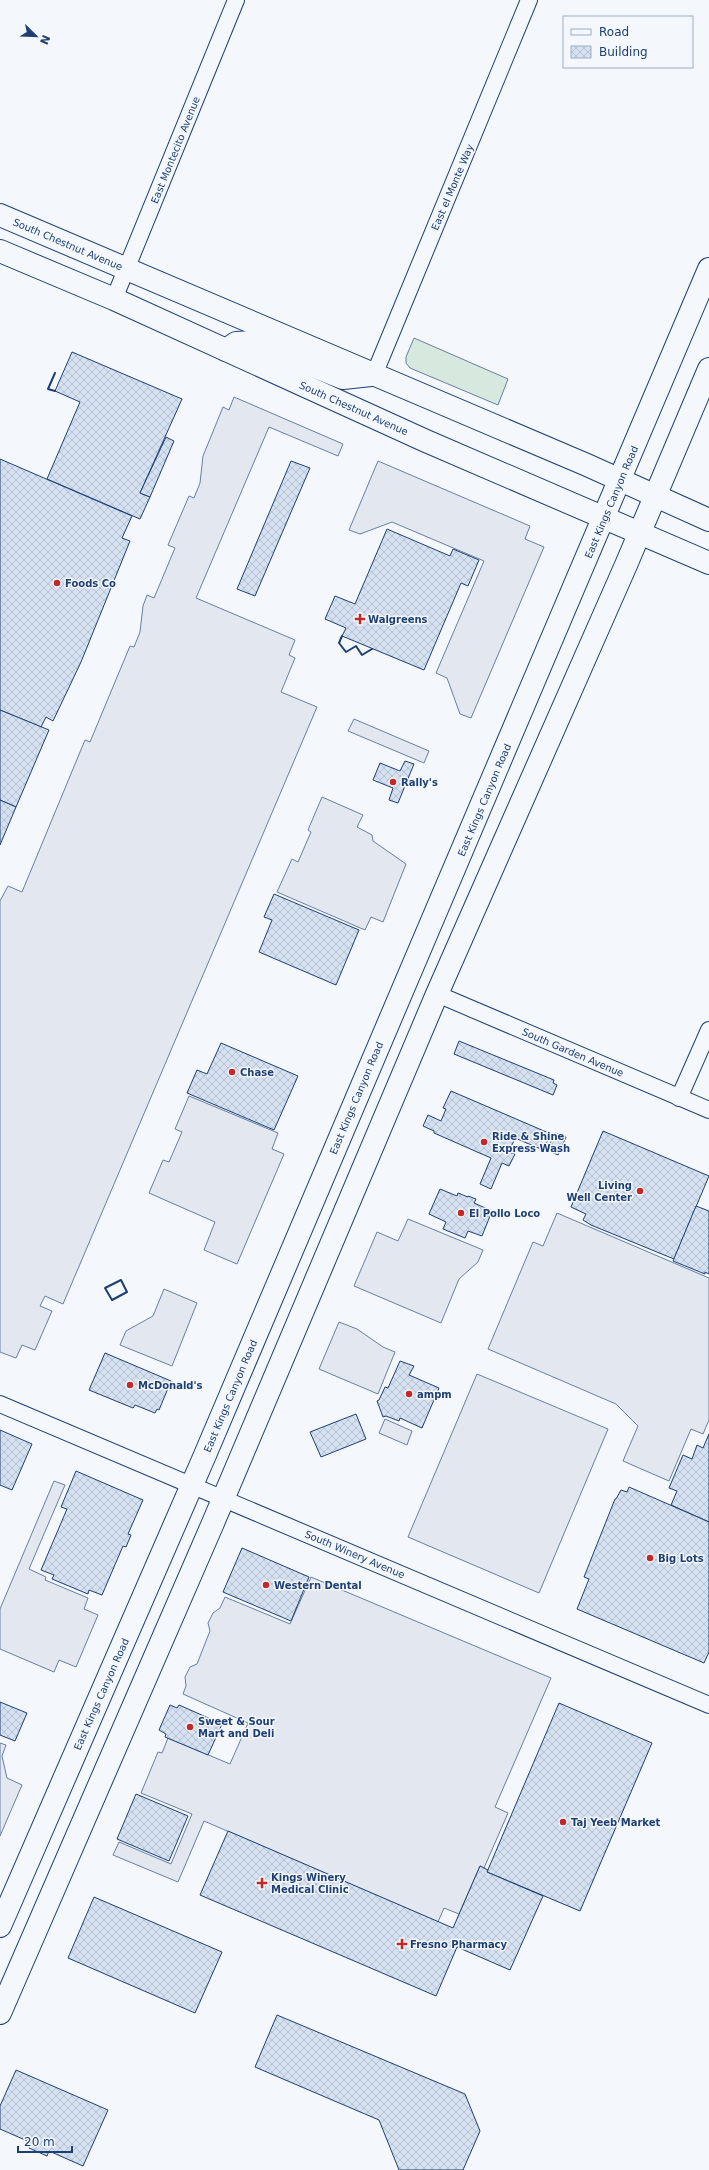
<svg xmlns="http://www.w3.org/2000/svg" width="709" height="2170" font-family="'DejaVu Sans',sans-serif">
<defs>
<pattern id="building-cross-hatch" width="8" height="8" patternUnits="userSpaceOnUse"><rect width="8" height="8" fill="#d5e0f0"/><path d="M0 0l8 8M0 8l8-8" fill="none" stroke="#b6c1d1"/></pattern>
</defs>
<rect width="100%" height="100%" fill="#f4f7fb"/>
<path fill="#d7e8df" stroke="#687fa3" d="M414 338 508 379 498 405 410 368 406 363V357Z"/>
<g fill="#e3e8f0" stroke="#687fa3">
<path d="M234 397 343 444 338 456 269 427 196 598 295 640 289 655 295 658 281 692 317 707 63 1304 45 1296 40 1306 52 1311 35 1350 22 1345 16 1358 0 1352V901L8 886 22 892 85 740 90 742 130 646 134 647 140 632 143 606 147 595 154 598 175 548 168 545 189 496 194 498 200 483 203 456 223 407 229 410Z"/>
<path d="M378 461 530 526 525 539 544 547 471 718 460 714 447 678 436 673 484 561 392 522 360 534 349 530Z"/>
<path d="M354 719 429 751 424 763 348 731Z"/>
<path d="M322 797 363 815 357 827 372 835 373 841 406 864 383 922 371 917 365 930 277 892 292 859 298 862 311 832 308 830Z"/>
<path d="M189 1096 278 1133 272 1149 284 1154 237 1264 204 1250 215 1222 149 1193 163 1160 169 1162 182 1132 175 1129Z"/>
<path d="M557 1213 709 1278V1420L703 1434 691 1429 669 1481 623 1461 638 1426 616 1404 488 1349 533 1242 543 1246Z"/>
<path d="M408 1219 483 1250 478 1262 459 1279 441 1323 354 1286 377 1232 398 1241Z"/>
<path d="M164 1289 197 1303 172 1366 120 1345 126 1331 153 1316Z"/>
<path d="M339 1322 357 1329 383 1347 395 1352 378 1394 319 1369Z"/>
<path d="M477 1374 608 1429 539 1593 408 1537Z"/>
<path d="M385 1419 412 1431 407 1445 379 1433Z"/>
<path d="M54 1481 65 1485 29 1569 46 1577 45 1580 88 1598 84 1609 98 1615 76 1667 59 1660 54 1672 0 1649V1609Z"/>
<path d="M311 1577 551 1678 495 1807 508 1813 484 1868 480 1866 459 1914 444 1908 438 1922 204 1821 178 1882 113 1855 119 1842 171 1864 192 1814 141 1793 158 1752 162 1753 168 1738 230 1764 248 1723 183 1694 186 1686 185 1677 190 1667 197 1664 210 1631 208 1623 213 1613 220 1608 225 1597 290 1624Z"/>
<path d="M0 1743 6 1745 2 1756 7 1778 22 1785 0 1836Z"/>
</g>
<g fill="url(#building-cross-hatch)" stroke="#1d3f73">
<path d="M72 352 182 399 140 493 150 497 140 519 47 479 80 402 55 391Z"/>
<path d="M166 437 174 441 150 497 140 493Z"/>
<path d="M0 459 132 516 122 538 130 541 81 662 53 721 46 717 41 727 0 710Z"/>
<path d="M291 461 310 468 255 596 237 589Z"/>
<path d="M387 529 450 556 453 549 479 560 468 586 461 583 424 670 342 636 346 628 325 619 335 596 355 604Z"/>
<path d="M0 710 49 730 16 807 0 800Z"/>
<path d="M405 761 414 764 398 803 389 800 393 788 373 780 380 763 400 771Z"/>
<path d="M0 800 16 807 0 845Z"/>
<path d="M274 894 359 930 336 985 259 952 272 920 264 917Z"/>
<path d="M459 1041 554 1080 553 1083 557 1085 553 1095 454 1054Z"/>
<path d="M221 1043 298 1076 274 1130 187 1093 197 1070 207 1074Z"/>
<path d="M451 1091 551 1134 543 1150 515 1138 509 1152 515 1154 509 1166 502 1163 491 1189 480 1184 491 1158 434 1133V1131L423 1126 428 1115 441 1121 446 1109 443 1108Z"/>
<path d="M603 1131 709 1176 674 1259 591 1225 583 1220 586 1214 571 1207Z"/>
<path d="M555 1133 566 1137 558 1155 547 1150Z"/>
<path d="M440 1189 457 1196 458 1193 468 1197V1196L476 1199 474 1203 492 1211 482 1236 468 1231 465 1238 443 1229 446 1222 429 1214Z"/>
<path d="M696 1206 709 1211V1274L705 1272V1274L673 1261Z"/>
<path d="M105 1353 171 1381 159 1410 157 1409 155 1413 135 1405 133 1408 89 1390Z"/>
<path d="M400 1361 414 1366 409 1375 439 1388 422 1428 400 1418 399 1421 386 1416 383 1417 377 1401 379 1400 385 1387 388 1388Z"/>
<path d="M356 1414 366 1439 321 1457 310 1432Z"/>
<path d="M0 1430 32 1444 12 1490 0 1485Z"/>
<path d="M709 1434V1522L671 1505 677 1491 669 1488 683 1455 692 1459 697 1445 703 1448Z"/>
<path d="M76 1471 143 1500 128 1534 131 1535 126 1547 123 1546 102 1595 89 1590 88 1594 52 1579 54 1575 41 1570 67 1509 61 1507Z"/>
<path d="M629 1487 709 1522V1652L704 1663 577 1609 589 1579 584 1577 615 1499H616L621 1490 627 1492Z"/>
<path d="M242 1548 309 1577 291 1621 223 1592Z"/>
<path d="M0 1702 27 1713 15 1741 0 1735Z"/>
<path d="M559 1703 652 1743 580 1911 487 1872Z"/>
<path d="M170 1705 177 1708 179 1705 222 1724 208 1755 165 1737 166 1734 159 1730Z"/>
<path d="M136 1794 188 1816 169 1861 117 1839Z"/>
<path d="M228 1831 453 1928 480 1866 488 1870 487 1872 543 1896 510 1970 457 1947 436 1996 200 1895Z"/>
<path d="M94 1897 222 1952 195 2013 68 1958Z"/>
<path d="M277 2015 465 2094 480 2131 463 2170H399L379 2120 255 2067Z"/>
<path d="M16 2070 108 2110 83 2166 49 2151 47 2156 29 2148 32 2143 0 2129V2106Z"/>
</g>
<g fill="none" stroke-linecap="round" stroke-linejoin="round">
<g stroke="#1d3f73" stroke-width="18">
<g id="minor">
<path d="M114 299 236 0"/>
<path d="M374 375 529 0"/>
<path d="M437 994 709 1110"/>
<path d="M679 1098 709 1030"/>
<path d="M0 1404 709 1705"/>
</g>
</g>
<g stroke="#1d3f73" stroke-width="24">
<g id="secondary">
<path d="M0 215 587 465 709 520"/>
<path d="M0 251 114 299 426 441 709 563"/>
<path d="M226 350 236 343 253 342 343 378 371 375"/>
<path d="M0 1926 205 1455 709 269"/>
<path d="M0 2013 213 1523 437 994 626 565 709 369"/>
</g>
</g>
<use href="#minor" stroke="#f4f7fb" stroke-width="16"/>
<use href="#secondary" stroke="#f4f7fb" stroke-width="22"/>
<g stroke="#1d3f73" stroke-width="2">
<path d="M55 373 48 389 55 391"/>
<path d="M342 636 339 643 346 652 356 646 362 655 372 649"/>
<path d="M121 1280 127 1292 112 1300 105 1288Z"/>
</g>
</g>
<g fill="#c62828" stroke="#f4f7fb" stroke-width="1.5">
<circle cx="57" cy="583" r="4"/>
<path d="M358 613h4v4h4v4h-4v4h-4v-4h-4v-4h4z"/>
<circle cx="393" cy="782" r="4"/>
<circle cx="232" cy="1072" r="4"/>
<circle cx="484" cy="1142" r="4"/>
<circle cx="640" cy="1191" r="4"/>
<circle cx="461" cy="1213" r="4"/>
<circle cx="130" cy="1385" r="4"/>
<circle cx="409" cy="1394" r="4"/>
<circle cx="650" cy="1558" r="4"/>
<circle cx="266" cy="1585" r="4"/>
<circle cx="190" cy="1727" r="4"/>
<circle cx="563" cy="1822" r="4"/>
<path d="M260 1877h4v4h4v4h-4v4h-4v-4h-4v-4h4z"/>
<path d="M400 1938h4v4h4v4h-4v4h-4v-4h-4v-4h4z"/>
</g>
<g text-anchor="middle" stroke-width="3" stroke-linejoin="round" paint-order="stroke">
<g font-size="10" fill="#1d3f73" stroke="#f4f7fb">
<text transform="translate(175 150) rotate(-68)" y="4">East Montecito Avenue</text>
<text transform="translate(452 187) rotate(-67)" y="4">East el Monte Way</text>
<text transform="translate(68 244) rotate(23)" y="4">South Chestnut Avenue</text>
<text transform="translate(354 408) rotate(24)" y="4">South Chestnut Avenue</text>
<text transform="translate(611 502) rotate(-67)" y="4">East Kings Canyon Road</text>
<text transform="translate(484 800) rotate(-67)" y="4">East Kings Canyon Road</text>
<text transform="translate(573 1052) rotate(23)" y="4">South Garden Avenue</text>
<text transform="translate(356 1098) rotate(-67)" y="4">East Kings Canyon Road</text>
<text transform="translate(230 1396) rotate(-67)" y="4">East Kings Canyon Road</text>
<text transform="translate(355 1554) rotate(23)" y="4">South Winery Avenue</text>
<text transform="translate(101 1694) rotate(-66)" y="4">East Kings Canyon Road</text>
</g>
<g font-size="10" font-weight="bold" fill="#1d3f73" stroke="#f4f7fb" text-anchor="start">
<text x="65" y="587">Foods Co</text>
<text x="368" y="623">Walgreens</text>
<text x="401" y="786">Rally's</text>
<text x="240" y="1076">Chase</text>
<text x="492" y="1140">Ride &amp; Shine<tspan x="492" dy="12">Express Wash</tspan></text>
<text x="632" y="1189" text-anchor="end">Living<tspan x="632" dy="12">Well Center</tspan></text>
<text x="469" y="1217">El Pollo Loco</text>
<text x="138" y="1389">McDonald's</text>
<text x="417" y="1398">ampm</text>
<text x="658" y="1562">Big Lots</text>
<text x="274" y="1589">Western Dental</text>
<text x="198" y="1725">Sweet &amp; Sour<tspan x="198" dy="12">Mart and Deli</tspan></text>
<text x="571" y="1826">Taj Yeeb Market</text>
<text x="271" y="1881">Kings Winery<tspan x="271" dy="12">Medical Clinic</tspan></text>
<text x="410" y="1948">Fresno Pharmacy</text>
</g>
</g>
<rect x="563" y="16" width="130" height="52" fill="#f4f7fb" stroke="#9eadc5"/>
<rect x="571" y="29" width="20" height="6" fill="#f4f7fb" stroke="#9eadc5"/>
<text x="599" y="36" font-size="12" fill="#1d3f73">Road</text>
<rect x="571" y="46" width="20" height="12" fill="url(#building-cross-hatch)" stroke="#9eadc5"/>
<text x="599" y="56" font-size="12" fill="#1d3f73">Building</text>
<g transform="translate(36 36) rotate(113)" stroke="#f4f7fb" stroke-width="3" paint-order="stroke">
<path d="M0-3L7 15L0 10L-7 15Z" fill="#1d3f73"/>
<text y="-6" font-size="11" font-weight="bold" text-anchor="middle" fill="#1d3f73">N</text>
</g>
<path d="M18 2146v6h54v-6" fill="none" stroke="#1d3f73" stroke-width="2"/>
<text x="24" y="2146" font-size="12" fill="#1d3f73" stroke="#f4f7fb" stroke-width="3" paint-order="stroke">20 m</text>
</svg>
